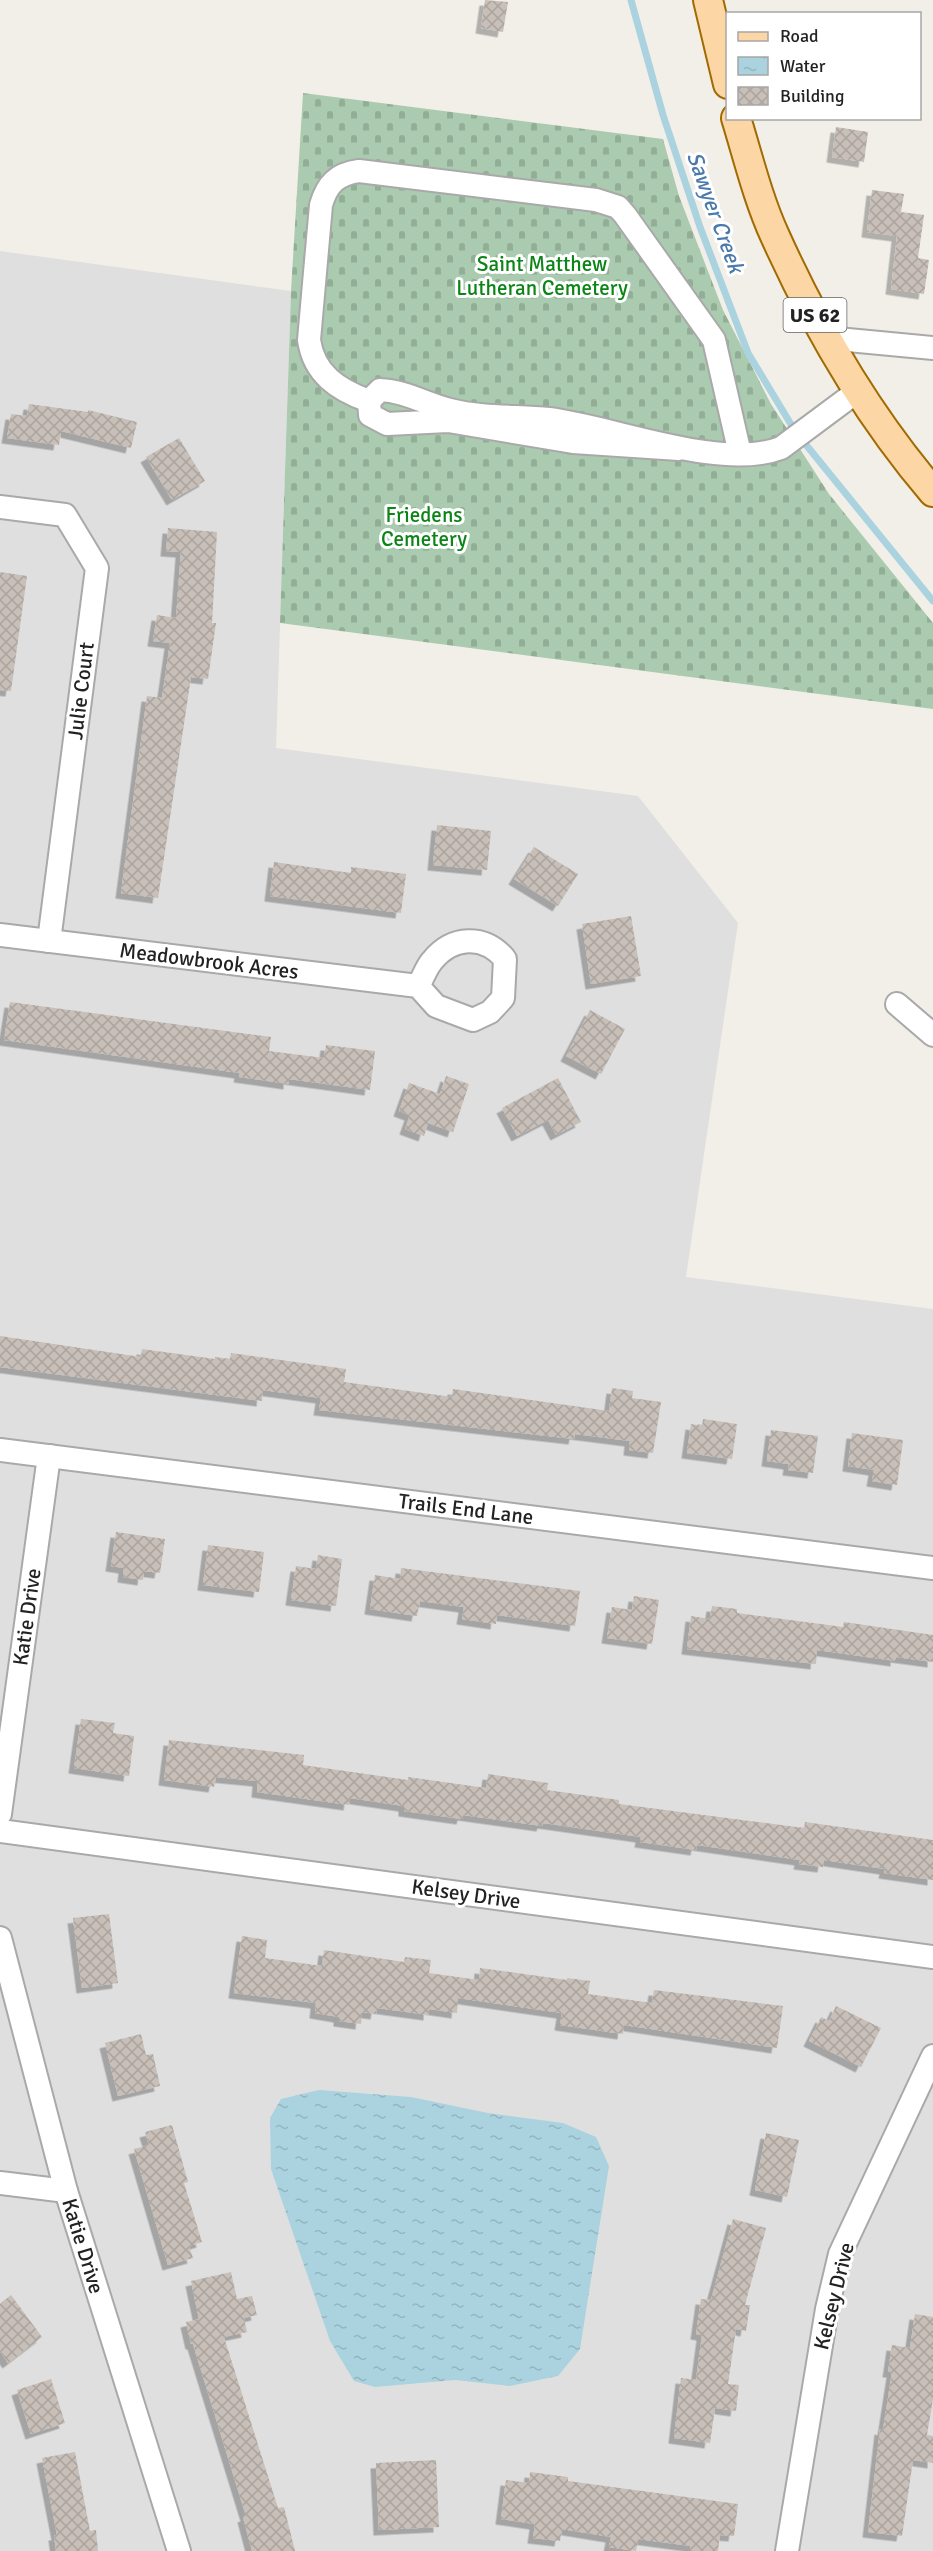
<svg xmlns="http://www.w3.org/2000/svg" width="933" height="2551" font-family="Signika,sans-serif">
<defs>
<pattern id="cemetery-stones" width="16" height="16" patternUnits="userSpaceOnUse" patternTransform="scale(1.5)"><rect width="16" height="16" fill="#aacbaf"/><path d="M2 7V4a2 2 0 0 1 4 0v3zM10 15v-3a2 2 0 0 1 4 0v3z" fill="#92ae96"/></pattern>
<pattern id="water-ripples" width="26" height="14" patternUnits="userSpaceOnUse" patternTransform="scale(1.5)"><rect width="26" height="14" fill="#aad3df"/><path d="M2 4q2-2 4 0t4 0M15 11q2-2 4 0t4 0" fill="none" stroke="#92b5bf"/></pattern>
<pattern id="building-cross-hatch" width="8" height="8" patternUnits="userSpaceOnUse" patternTransform="scale(1.5)"><rect width="8" height="8" fill="#c7bfb8"/><path d="M0 0l8 8M0 8l8-8" fill="none" stroke="#aba49e"/></pattern>
<filter id="shadow"><feDropShadow dx="-5.5" dy="5.5" stdDeviation="0" flood-color="#0004"/></filter>
</defs>
<rect width="100%" height="100%" fill="#f2efe9"/>
<path fill="#e0dfdf" d="M0 251 291 291 276 748 638 796 738 923 686 1277 933 1309V2551H0Z"/>
<path fill="url(#cemetery-stones)" d="M303 93 663 139 679 196 723 310 771 404 829 494 933 623V709L280 623 291 291Z"/>
<path fill="url(#water-ripples)" d="M319 2090 411 2097 488 2113 563 2123 596 2137 609 2166 580 2349 558 2376 510 2386 455 2380 375 2387 354 2381 330 2341 271 2169 270 2118 281 2099Z"/>
<g fill="none" stroke-linecap="round" stroke-linejoin="round">
<g stroke="#aad3df" stroke-width="7">
<path d="M631 0 663 115 700 227 748 353 792 426"/>
<path d="M807 446 933 601"/>
</g>
</g>
<g fill="url(#building-cross-hatch)" filter="url(#shadow)">
<path d="M485 0 508 2 503 32 481 28Z"/>
<path d="M836 127 868 132 864 162 832 157Z"/>
<path d="M872 190 904 194 901 212 924 215 918 258 929 260 924 294 891 289 897 236 867 232Z"/>
<path d="M29 404 88 412V410L137 422 131 448 61 431 59 445 7 438 11 414 27 416Z"/>
<path d="M179 438 205 481 172 500 146 457Z"/>
<path d="M168 528 217 532 212 623H216L208 679 191 677 158 898 121 893 147 696 162 698 170 643 153 641 157 615 176 618 181 552 166 551Z"/>
<path d="M0 572 27 576 11 691 0 690Z"/>
<path d="M437 825 491 831 487 870 433 865Z"/>
<path d="M534 847 578 874 558 906 514 879Z"/>
<path d="M274 862 351 873V867L406 874 401 913 270 896Z"/>
<path d="M631 916 641 976 591 984 582 924Z"/>
<path d="M10 1002 271 1037 269 1051 324 1058 326 1045 375 1051 370 1090 289 1079V1084L239 1077 240 1073 4 1040Z"/>
<path d="M590 1010 625 1029 601 1074 566 1056Z"/>
<path d="M446 1076 469 1084 453 1132 428 1123 424 1136 405 1129 410 1115 399 1111 409 1083 440 1094Z"/>
<path d="M558 1078 581 1122 556 1135 548 1120 517 1136 502 1108Z"/>
<path d="M0 1336 141 1357 142 1349 215 1359V1357L230 1359 231 1353 346 1369 344 1382 452 1397 453 1389 609 1411 612 1388 633 1391 632 1398 661 1402 653 1453 629 1450 630 1441 575 1434 574 1439 319 1410 321 1398 263 1390 262 1401 0 1367Z"/>
<path d="M703 1419 737 1424 732 1459 687 1453 691 1424 702 1426Z"/>
<path d="M771 1430 818 1436 813 1473 788 1470 789 1464 767 1461Z"/>
<path d="M852 1433 903 1440 897 1485 872 1481 874 1470 848 1466Z"/>
<path d="M116 1532 165 1539 160 1573 144 1571 143 1580 123 1577 124 1568 111 1566Z"/>
<path d="M208 1545 264 1552 259 1592 203 1585Z"/>
<path d="M318 1555 342 1559 336 1606 291 1600 296 1566 316 1569Z"/>
<path d="M401 1568 580 1591 575 1626 497 1615 496 1624 462 1619 464 1607 420 1601 417 1616 370 1609 375 1575 400 1579Z"/>
<path d="M634 1596 659 1600 652 1644 607 1638 612 1607 632 1610Z"/>
<path d="M712 1606 737 1609V1613L843 1627 844 1622 933 1635V1662L896 1657V1661L817 1650 816 1664 687 1649 691 1616 710 1619Z"/>
<path d="M81 1719 115 1723 113 1733 134 1736 129 1776 74 1768Z"/>
<path d="M169 1740 304 1755 303 1765 408 1780V1777L486 1788 488 1774 548 1783 547 1790 619 1800V1804L804 1828 805 1822 933 1840V1880L884 1873 885 1869 824 1860 823 1867 799 1864 800 1860 697 1845 696 1850 640 1842 641 1837 543 1823 542 1826 463 1815 462 1819 404 1811V1806L350 1798 349 1805 257 1792 258 1781 216 1777 214 1787 164 1780Z"/>
<path d="M109 1914 118 1983 82 1988 73 1918Z"/>
<path d="M242 1936 267 1940 265 1958 322 1966 324 1950 404 1962 405 1957 431 1960 429 1973 479 1980 480 1968 567 1980V1978L590 1981 588 1994 652 2003 654 1990 783 2006 777 2048 624 2025 623 2034 560 2025 562 2013 458 1998 457 2013 429 2009V2015L377 2008 376 2014 362 2012 361 2024 339 2021V2017L315 2013 316 2003 234 1993Z"/>
<path d="M836 2006 881 2028 861 2067 809 2041 821 2017 829 2021Z"/>
<path d="M141 2034 146 2055 153 2054 160 2086 118 2096 105 2043Z"/>
<path d="M172 2125 188 2182 184 2183 202 2242 189 2246 193 2258 168 2265 134 2149 149 2145 145 2132Z"/>
<path d="M766 2133 799 2140 787 2197 755 2190Z"/>
<path d="M733 2219 766 2228 745 2305H750L746 2331 736 2329 728 2384 739 2385 736 2411 715 2408 710 2443 674 2438 681 2378 696 2380 702 2335 696 2334 701 2299 711 2300Z"/>
<path d="M231 2272 237 2299 252 2296 257 2315 244 2318 247 2332 224 2337 278 2508 284 2507 295 2551H252L243 2517 246 2516 193 2344H191L186 2322 199 2319 191 2281Z"/>
<path d="M11 2295 42 2337 8 2363 0 2351V2304Z"/>
<path d="M915 2314 933 2317V2399L927 2435 933 2436V2463L913 2460 902 2536 868 2532 880 2429 883 2430 892 2372H888L892 2345 910 2348Z"/>
<path d="M51 2379 65 2423 31 2434 17 2390Z"/>
<path d="M75 2452 90 2531 96 2530 98 2551H56L54 2535H57L42 2458Z"/>
<path d="M436 2460 439 2527 379 2530 376 2463Z"/>
<path d="M530 2472 568 2477V2481L738 2504 734 2536 720 2535 718 2551H690L691 2546 638 2539 636 2551 609 2547 611 2537 562 2529 560 2541 533 2538 535 2524 501 2519 506 2480 529 2483Z"/>
</g>
<g fill="none" stroke-linecap="round" stroke-linejoin="round">
<g stroke="#a9a9a9" stroke-width="26">
<g id="minor">
<path d="M827 338 933 348"/>
<path d="M369 401C338 390 314 374 309 340L321 205C327 184 337 174 359 171L596 200 618 207 625 215 714 340 740 454"/>
<path d="M679 449 573 442 448 421 387 424 370 415 369 401 380 390C405 391 426 404 450 410 482 418 516 416 549 419 614 427 720 471 781 448L859 390"/>
<path d="M0 507 65 515 97 568 49 941"/>
<path d="M0 935 418 986 436 1006 473 1020 490 1012 503 998 505 959C484 934 452 936 432 961 426 968 423 978 418 986"/>
<path d="M897 1004 933 1035"/>
<path d="M0 1450 933 1568"/>
<path d="M0 1814 49 1456"/>
<path d="M0 1831 933 1957"/>
<path d="M0 1938 66 2191 179 2551"/>
<path d="M0 2183 66 2191"/>
<path d="M787 2551 827 2309 840 2254 933 2056"/>
</g>
</g>
<g stroke="#a06b00" stroke-width="32">
<g id="major">
<path d="M708 0 728 84"/>
<path d="M736 118C748 157 758 199 775 236 816 327 868 416 933 492"/>
</g>
</g>
<use href="#minor" stroke="#fff" stroke-width="22"/>
<use href="#major" stroke="#fcd6a4" stroke-width="28"/>
</g>
<g text-anchor="middle" stroke-width="6" stroke-linejoin="round" paint-order="stroke">
<rect fill="#fff" stroke="#646464" stroke-width="1.5" x="783.5" y="298" width="63" height="34" rx="4.5"/>
<g font-size="20" font-weight="bold" fill="#222">
<text x="815" y="322">US 62</text>
</g>
<g font-size="21" fill="#0c8416" stroke="#fff">
<text x="542" y="271">Saint Matthew<tspan x="542" dy="24">Lutheran Cemetery</tspan></text>
<text x="424" y="522">Friedens<tspan x="424" dy="24">Cemetery</tspan></text>
</g>
<g font-size="21" fill="#222" stroke="#fff">
<text transform="translate(81 691) rotate(-83)" y="7">Julie Court</text>
<text transform="translate(209 961) rotate(7)" y="7">Meadowbrook Acres</text>
<text transform="translate(466 1509) rotate(7)" y="7">Trails End Lane</text>
<text transform="translate(27 1617) rotate(-82)" y="7">Katie Drive</text>
<text transform="translate(466 1894) rotate(8)" y="7">Kelsey Drive</text>
<text transform="translate(83 2246) rotate(73)" y="7">Katie Drive</text>
<text transform="translate(834 2296) rotate(-76)" y="7">Kelsey Drive</text>
</g>
<g font-size="22" font-style="italic" fill="#4a7aab" stroke="#fff">
<text transform="translate(716 212) rotate(70)" y="8">Sawyer Creek</text>
</g>
</g>
<rect x="726" y="12" width="195" height="108" fill="#ffffff" stroke="#a7a7a7" stroke-width="1.5"/>
<rect x="738" y="32" width="30" height="9" fill="#fcd6a4" stroke="#a7a7a7" stroke-width="1.5"/>
<text x="780" y="42" font-size="18" fill="#222222">Road</text>
<rect x="738" y="57" width="30" height="18" fill="url(#water-ripples)" stroke="#a7a7a7" stroke-width="1.5"/>
<text x="780" y="72" font-size="18" fill="#222222">Water</text>
<rect x="738" y="87" width="30" height="18" fill="url(#building-cross-hatch)" stroke="#a7a7a7" stroke-width="1.5"/>
<text x="780" y="102" font-size="18" fill="#222222">Building</text>
</svg>
